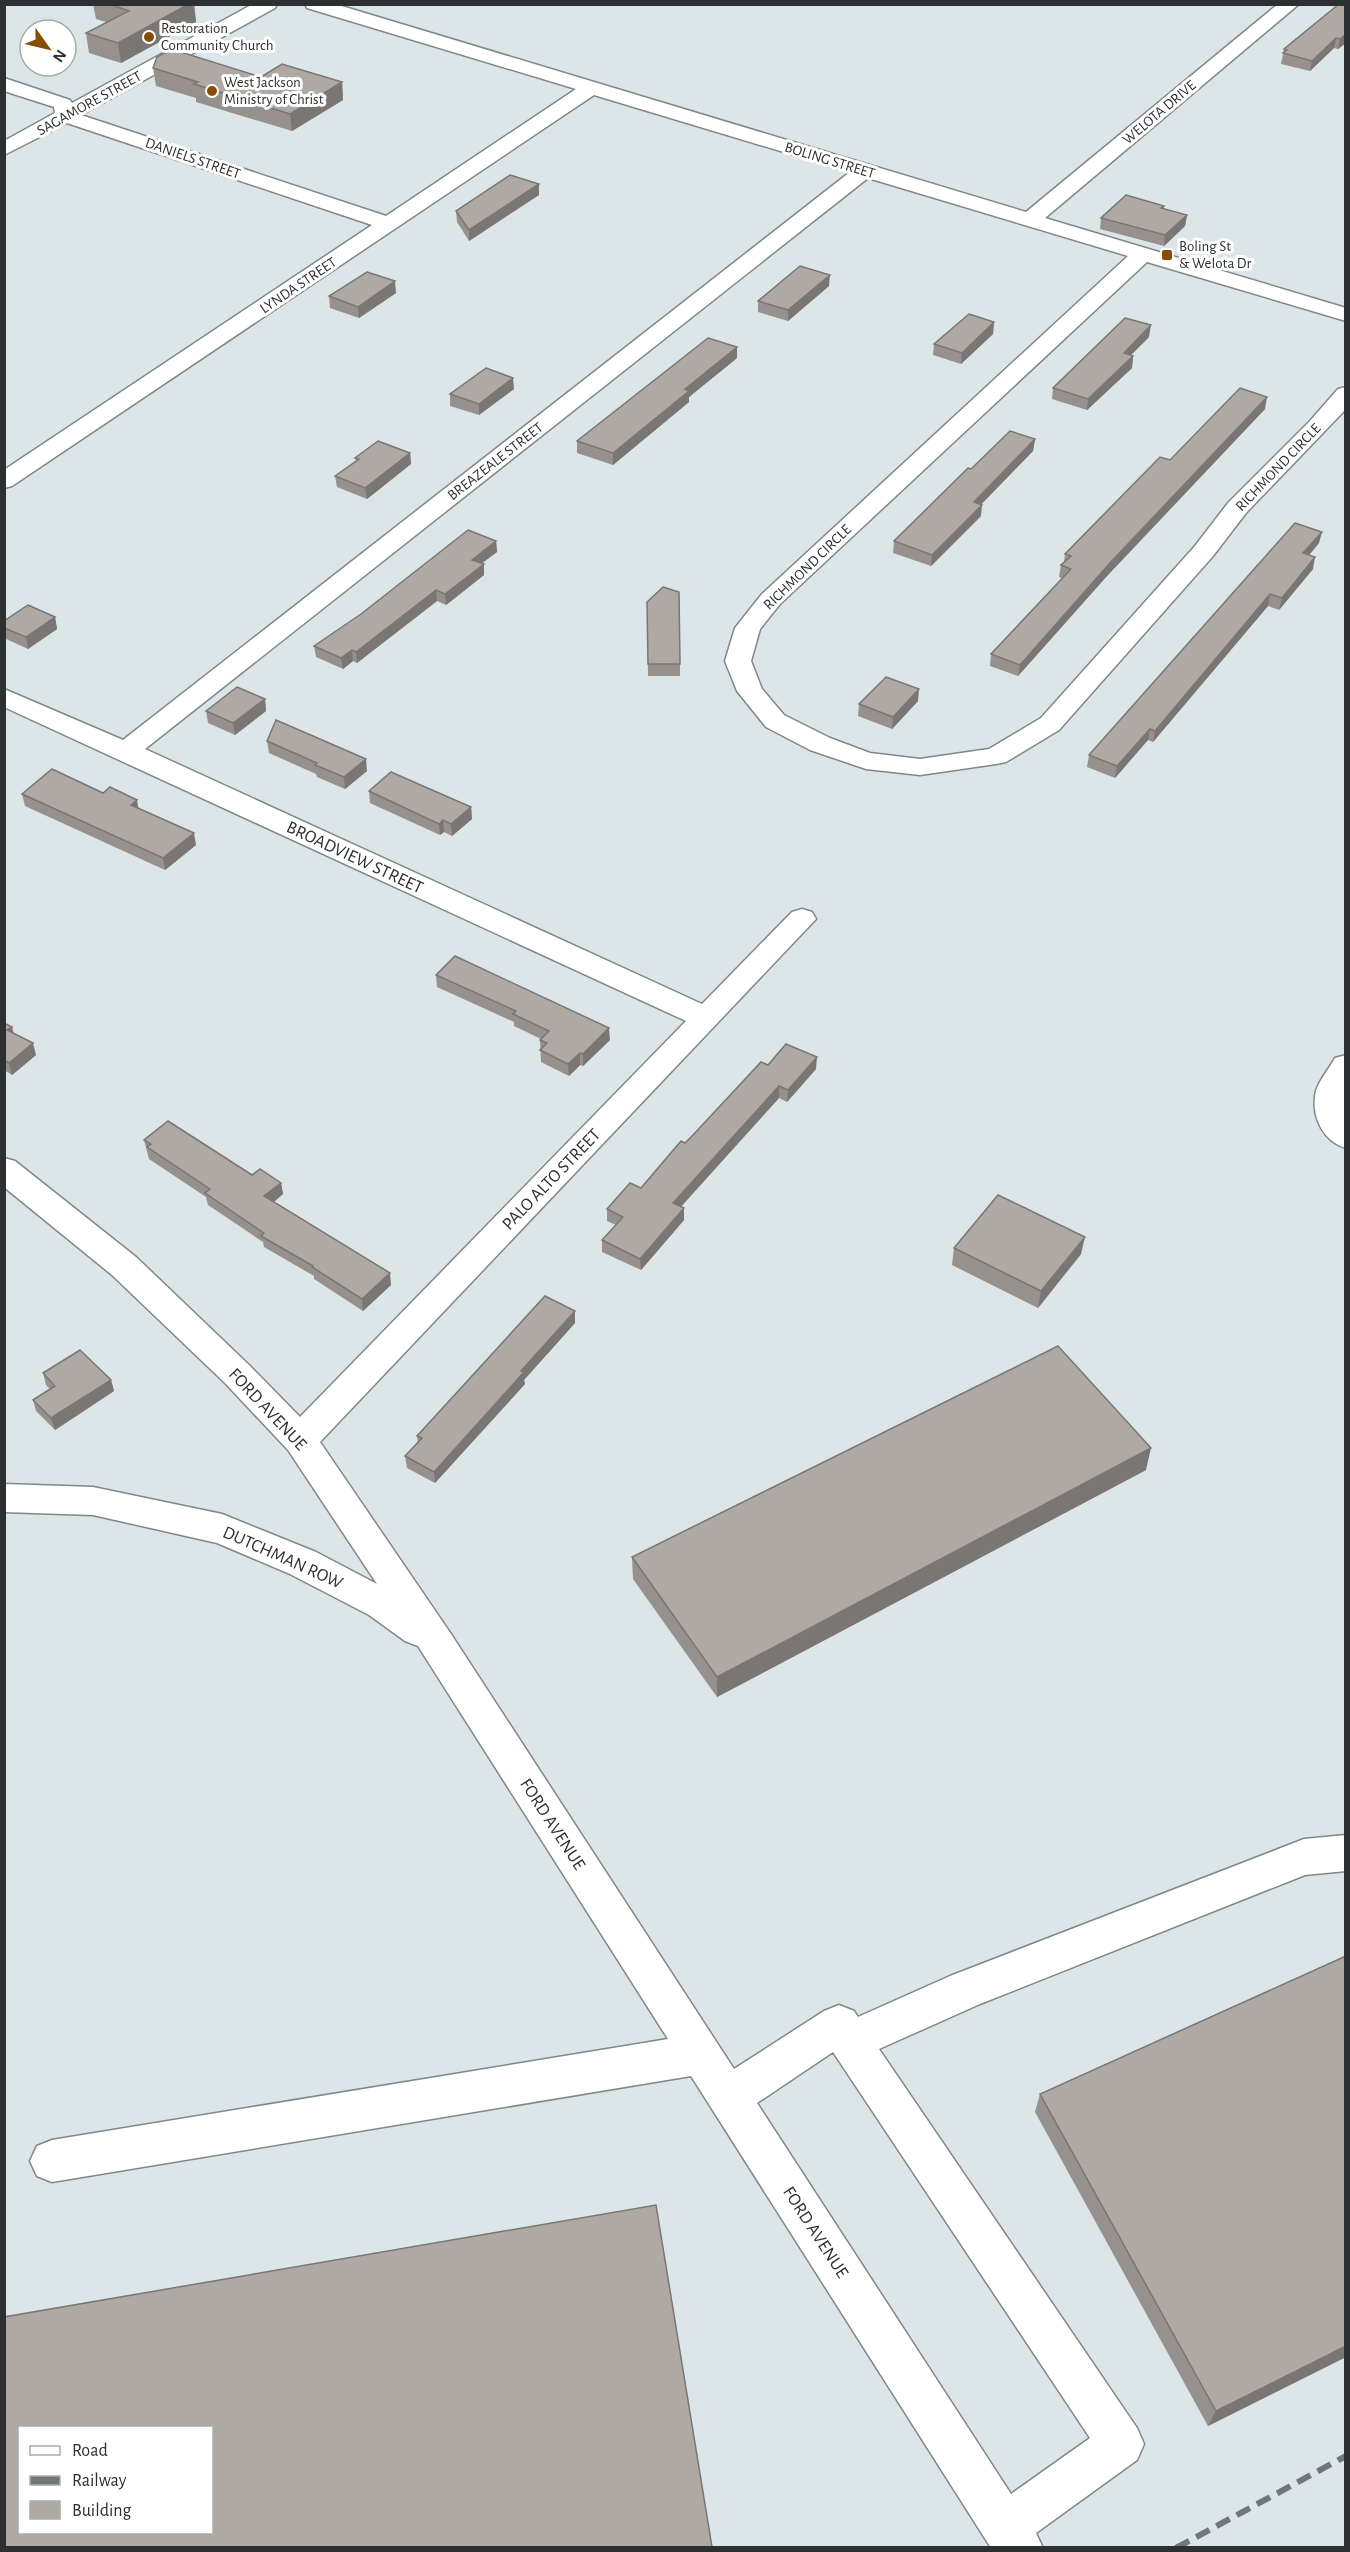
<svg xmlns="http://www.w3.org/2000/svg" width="1350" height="2552" font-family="'Alegreya Sans',sans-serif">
<rect width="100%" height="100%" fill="#dce6e8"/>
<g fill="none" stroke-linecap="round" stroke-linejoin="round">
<g stroke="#7f8889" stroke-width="3">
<g id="minor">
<path d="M253 4H277L275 8 81 115 386 216 576 89 307 8 305 4H335L1026 212 1278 4H1299L1045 218 1346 308V321L1147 262 780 604 760 629 751 661 762 689 784 715 830 738 870 753 920 759 989 749 1041 718 1195 546 1228 503 1309 422 1338 389 1346 387V409L1246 513 1213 556 1059 730 1006 762 996 764 920 775 866 769 810 750 766 727 737 691 725 661 735 628 762 594 1128 256 868 178 145 749 702 1004 792 912 802 909 812 912 816 919 320 1442 451 1634 734 2069 824 2011 839 2005 854 2011 858 2017 950 1976 1304 1839 1346 1835V1871L1305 1875 980 2004 879 2049 1137 2428 1144 2444 1137 2460 1036 2533 1043 2548H991L691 2076 52 2182 37 2176 30 2161 37 2146 52 2140 668 2039 418 1646 405 1641 369 1615 290 1574 217 1543 93 1515 4 1512V1484L93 1487 222 1514 316 1552 377 1584 288 1450 225 1383 112 1275 4 1187V1158L15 1161 136 1257 249 1365 300 1417 686 1021 4 707V689L123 740 850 172 594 95 12 486 4 488V470L372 225 67 123 4 155V141L55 113 54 107 4 91V78L70 100 72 103ZM833 2052 1090 2438 1011 2494 757 2103Z"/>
<path d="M1346 1055V1148C1324 1142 1312 1118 1315 1096 1316 1084 1329 1069 1335 1058Z"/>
</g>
</g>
<use href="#minor" fill="#fff" fill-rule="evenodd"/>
<path stroke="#717778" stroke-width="6" stroke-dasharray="15 8" stroke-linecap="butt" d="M1176 2548 1346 2456"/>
</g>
<g fill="#96918d">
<path d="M93 4H194L196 22 121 63 89 53 86 33 106 22 96 19Z"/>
<path d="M1346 4V43L1338 49 1334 48 1310 71 1281 64 1284 49Z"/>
<path d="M153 68 342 82 343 100 292 131 196 102V98L156 86Z"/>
<path d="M539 184V195L469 241 457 222 456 211Z"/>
<path d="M1164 206V209L1187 215 1185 226 1164 246 1100 229 1101 218Z"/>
<path d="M829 286 788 321 758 312V301Z"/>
<path d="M396 293 359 318 330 308 329 296Z"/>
<path d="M994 322 993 334 961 364 933 355 934 344Z"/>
<path d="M1149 337 1131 355 1133 356 1132 368 1087 410 1052 399 1053 388Z"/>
<path d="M737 358 689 397V402L613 465 577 453V441Z"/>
<path d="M514 389 479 415 450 406V394Z"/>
<path d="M1265 409 1107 576 1018 676 990 666 991 654 1062 578 1059 577 1061 565 1064 562 1065 554 1170 460Z"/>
<path d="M1035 439 1033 451 981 504V516L931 566 893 553 894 541 971 469Z"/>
<path d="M410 453 411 464 367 499 337 487 335 476 356 461 355 458Z"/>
<path d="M496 541 497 552 482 563 484 575 446 605 437 601 357 663 353 661 343 669 316 657 314 646Z"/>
<path d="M1319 543 1309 555 1313 569 1279 610 1268 606 1153 742 1148 740 1115 778 1087 767 1089 755Z"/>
<path d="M647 602 680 664V676H648Z"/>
<path d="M55 617 57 629 28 649 4 638V621Z"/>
<path d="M265 699 266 711 235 735 208 723 206 711Z"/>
<path d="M918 701 892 729 858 716 859 704Z"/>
<path d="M267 741 367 771 345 789 317 777 316 774 269 753Z"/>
<path d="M369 791 471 807 472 819 452 836 444 832 440 835 370 803Z"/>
<path d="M103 793 139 808 196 845 165 870 25 806 22 794Z"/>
<path d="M436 975 610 1040 583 1066 580 1065 569 1076 541 1062 540 1040 541 1039 514 1026V1022L437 987Z"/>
<path d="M4 1023 12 1027 13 1033 36 1055 12 1075 4 1070Z"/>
<path d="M768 1065 816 1069 787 1102 779 1098 681 1207 684 1220 641 1270 602 1252V1240L616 1225 607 1221V1209L641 1188Z"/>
<path d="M144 1140 252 1175 281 1183 283 1194 274 1202 391 1285 363 1311 314 1279V1276L264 1247 263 1242 208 1205 206 1197 149 1159Z"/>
<path d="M954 1248 1081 1254 1038 1308 952 1265Z"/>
<path d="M575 1323 524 1380 525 1384 435 1483 407 1468 405 1456 418 1443 417 1436Z"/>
<path d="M43 1373 111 1380 114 1391 55 1430 36 1411 33 1400 50 1389 46 1385Z"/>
<path d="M1146 1470 717 1697 633 1579 632 1557Z"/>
<path d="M1346 1956V2357L1208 2426 1035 2112 1040 2094Z"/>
</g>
<g fill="#7a7673">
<path d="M189 4H194L196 22 121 63 118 43Z"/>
<path d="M1346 34V43L1338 49 1340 39Z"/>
<path d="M1336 38 1334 48 1310 71 1312 61Z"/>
<path d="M342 82 343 100 292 131 290 114Z"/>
<path d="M539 184V195L469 241V230Z"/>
<path d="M1187 215 1185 226 1164 246 1165 235Z"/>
<path d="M830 275 829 286 788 321V310Z"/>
<path d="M395 281 396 293 359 318 358 307Z"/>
<path d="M994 322 993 334 961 364 962 353Z"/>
<path d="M1151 325 1149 337 1122 364 1124 353Z"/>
<path d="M737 347V358L689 397V402L613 465V453L685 389Z"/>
<path d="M1133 356 1132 368 1087 410 1088 399Z"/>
<path d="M513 378 514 389 479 415V404Z"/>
<path d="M1267 397 1265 409 1107 576 1018 676 1020 665 1109 564Z"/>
<path d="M1035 439 1033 451 973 513 974 502Z"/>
<path d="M410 453 411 464 367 499 365 488Z"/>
<path d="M982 505 981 516 931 566 932 555Z"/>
<path d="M1322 532 1319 543 1301 565 1303 553Z"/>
<path d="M496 541 497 552 473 570 472 560Z"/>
<path d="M1315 557 1313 569 1279 610 1282 598Z"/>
<path d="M484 564V575L446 605 445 594Z"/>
<path d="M436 590 437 601 357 663 356 652Z"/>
<path d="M1270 594 1268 606 1153 742 1155 731Z"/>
<path d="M55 617 57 629 28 649 26 637Z"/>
<path d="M352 650 353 661 343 669 341 658Z"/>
<path d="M919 689 918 701 892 729 893 717Z"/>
<path d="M265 699 266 711 235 735 233 723Z"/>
<path d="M1150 729 1148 740 1115 778 1117 766Z"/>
<path d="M366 759 367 771 345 789 344 777Z"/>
<path d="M137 800 139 812 131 805Z"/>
<path d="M471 807 472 819 452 836 451 824Z"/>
<path d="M443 820 444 832 440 835 439 824Z"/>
<path d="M194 833 196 845 165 870 163 858Z"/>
<path d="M12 1027 15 1039 7 1030Z"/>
<path d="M609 1028 610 1040 583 1066V1054Z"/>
<path d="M33 1043 36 1055 12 1075 9 1063Z"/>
<path d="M580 1053V1065L569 1076 568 1064Z"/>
<path d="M817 1057 816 1069 787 1102 788 1090Z"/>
<path d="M779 1086V1098L673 1215V1203Z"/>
<path d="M281 1183 283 1194 266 1208 264 1196Z"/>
<path d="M684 1208V1220L641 1270 640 1259Z"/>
<path d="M1085 1237 1081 1254 1038 1308 1041 1291Z"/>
<path d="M390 1273 391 1285 363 1311 362 1299Z"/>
<path d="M575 1311V1323L524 1380 525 1384 435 1483 434 1472 521 1371Z"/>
<path d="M111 1380 114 1391 55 1430 51 1418Z"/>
<path d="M1151 1448 1146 1470 717 1697V1677Z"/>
<path d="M1346 2346V2357L1208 2426 1216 2411Z"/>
</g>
<g fill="#afa9a4" stroke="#7a7673" stroke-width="1.5" fill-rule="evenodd">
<path d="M109 4H189L118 43 86 33 129 11Z"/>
<path d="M1339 4H1346V34L1340 39 1336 38 1312 61 1283 53 1287 50 1284 49Z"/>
<path d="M171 49 261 77 282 64 342 82 290 114 194 84 198 82 153 68 157 57Z"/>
<path d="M510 175 539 184 469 230 456 211Z"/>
<path d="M1126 195 1164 206 1161 208 1187 215 1165 235 1101 218Z"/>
<path d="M800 266 830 275 788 310 758 301Z"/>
<path d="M367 272 395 281 358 307 329 296Z"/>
<path d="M969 314 994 322 962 353 934 344Z"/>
<path d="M1125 318 1151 325 1124 353 1133 356 1088 399 1053 388Z"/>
<path d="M708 338 737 347 685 389 689 391 613 453 577 441Z"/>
<path d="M486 368 513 378 479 404 450 394Z"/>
<path d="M1240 388 1267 397 1109 564 1020 665 991 654 1071 569 1061 565 1071 556 1065 554 1160 457 1170 460Z"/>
<path d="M1010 431 1035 439 974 502 982 505 932 555 894 541 968 468 971 469Z"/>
<path d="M378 441 410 453 365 488 335 476 359 459 355 458Z"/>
<path d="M1295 523 1322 532 1303 553 1315 557 1282 598 1270 594 1155 731 1150 729 1117 766 1089 755Z"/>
<path d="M468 530 496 541 472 560 484 564 445 594 436 590 356 652 352 650 341 658 314 646 361 614Z"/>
<path d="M663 587 679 592 680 664H648L647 602Z"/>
<path d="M28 605 55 617 26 637 4 628V621Z"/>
<path d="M886 677 919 689 893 717 859 704Z"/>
<path d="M237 687 265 699 233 723 206 711Z"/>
<path d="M276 720 366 759 344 777 315 765 317 763 267 741Z"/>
<path d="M52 769 103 793 110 787 137 800 131 805 194 833 163 858 22 794Z"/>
<path d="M391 772 471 807 451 824 443 820 439 824 369 791Z"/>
<path d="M455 956 609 1028 583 1054 580 1053 568 1064 540 1050 547 1043 540 1040 549 1031 513 1014 516 1011 436 975Z"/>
<path d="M4 1023 12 1027 7 1030 33 1043 9 1063 4 1060Z"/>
<path d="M786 1044 817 1057 788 1090 779 1086 673 1203 684 1208 640 1259 602 1240 623 1217 607 1209 630 1183 641 1188 681 1141 685 1143 693 1135 761 1062 768 1065Z"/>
<path d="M168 1121 252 1175 260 1169 281 1183 264 1196 390 1273 362 1299 312 1267 313 1266 261 1236 264 1233 205 1193 210 1189 147 1147 151 1144 144 1140Z"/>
<path d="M998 1195 1085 1237 1041 1291 954 1248Z"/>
<path d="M545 1296 575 1311 521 1371 524 1372 434 1472 405 1456 422 1438 417 1436Z"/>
<path d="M1058 1346 1151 1448 717 1677 632 1557Z"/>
<path d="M80 1350 111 1380 51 1418 33 1400 55 1386 43 1373Z"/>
<path d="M1346 1956V2346L1216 2411 1040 2094Z"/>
<path d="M656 2205 712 2547H4V2317ZM20 2427H212V2532H20Z"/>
</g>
<g fill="#874d04" stroke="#fff" stroke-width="2">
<circle cx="149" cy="37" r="6"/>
<circle cx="212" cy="91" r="6"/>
<rect x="1161" y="249" width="12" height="12" rx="3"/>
</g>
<g text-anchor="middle" stroke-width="6" stroke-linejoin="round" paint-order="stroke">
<g font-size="15" fill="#2d3031" stroke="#fff" text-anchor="start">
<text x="161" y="33">Restoration<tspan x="161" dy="17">Community Church</tspan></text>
<text x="224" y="87">West Jackson<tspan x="224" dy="17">Ministry of Christ</tspan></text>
<text x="1179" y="251">Boling St<tspan x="1179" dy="17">&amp; Welota Dr</tspan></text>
</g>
<g font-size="15" fill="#2d3031" stroke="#fff">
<text transform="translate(89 103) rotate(-29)" y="5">SAGAMORE STREET</text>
<text transform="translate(1159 112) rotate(-40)" y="5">WELOTA DRIVE</text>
<text transform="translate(193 158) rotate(19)" y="5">DANIELS STREET</text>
<text transform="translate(830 160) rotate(17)" y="5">BOLING STREET</text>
<text transform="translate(298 285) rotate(-34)" y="5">LYNDA STREET</text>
<text transform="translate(495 461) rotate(-38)" y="5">BREAZEALE STREET</text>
<text transform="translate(1278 467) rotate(-46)" y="5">RICHMOND CIRCLE</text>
<text transform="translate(807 567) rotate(-44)" y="5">RICHMOND CIRCLE</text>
</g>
<g font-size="18" fill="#2d3031" stroke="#fff">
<text transform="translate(355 857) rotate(25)" y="6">BROADVIEW STREET</text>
<text transform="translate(551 1179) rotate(-46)" y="6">PALO ALTO STREET</text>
<text transform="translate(268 1409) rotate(47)" y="6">FORD AVENUE</text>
<text transform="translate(283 1557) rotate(24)" y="6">DUTCHMAN ROW</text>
<text transform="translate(553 1824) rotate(57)" y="6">FORD AVENUE</text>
<text transform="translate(816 2232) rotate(57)" y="6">FORD AVENUE</text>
</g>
</g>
<rect width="1350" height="2552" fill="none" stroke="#2d3031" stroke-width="12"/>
<rect x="18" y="2426" width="195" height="108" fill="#ffffff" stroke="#abacad" stroke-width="1.5"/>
<rect x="30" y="2446" width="30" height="9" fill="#ffffff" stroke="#abacad" stroke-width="1.5"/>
<text x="72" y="2456" font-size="18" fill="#2d3031">Road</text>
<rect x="30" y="2476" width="30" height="9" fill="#717778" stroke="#abacad" stroke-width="1.5"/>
<text x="72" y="2486" font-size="18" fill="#2d3031">Railway</text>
<rect x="30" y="2501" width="30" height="18" fill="#afa9a4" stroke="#abacad" stroke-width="1.5"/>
<text x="72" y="2516" font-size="18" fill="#2d3031">Building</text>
<g transform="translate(48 48) rotate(124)"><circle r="28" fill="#ffffff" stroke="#abacad" stroke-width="1.5"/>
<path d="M0-4.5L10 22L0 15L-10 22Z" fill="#874d04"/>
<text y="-9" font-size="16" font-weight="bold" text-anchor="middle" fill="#2d3031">N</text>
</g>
</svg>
